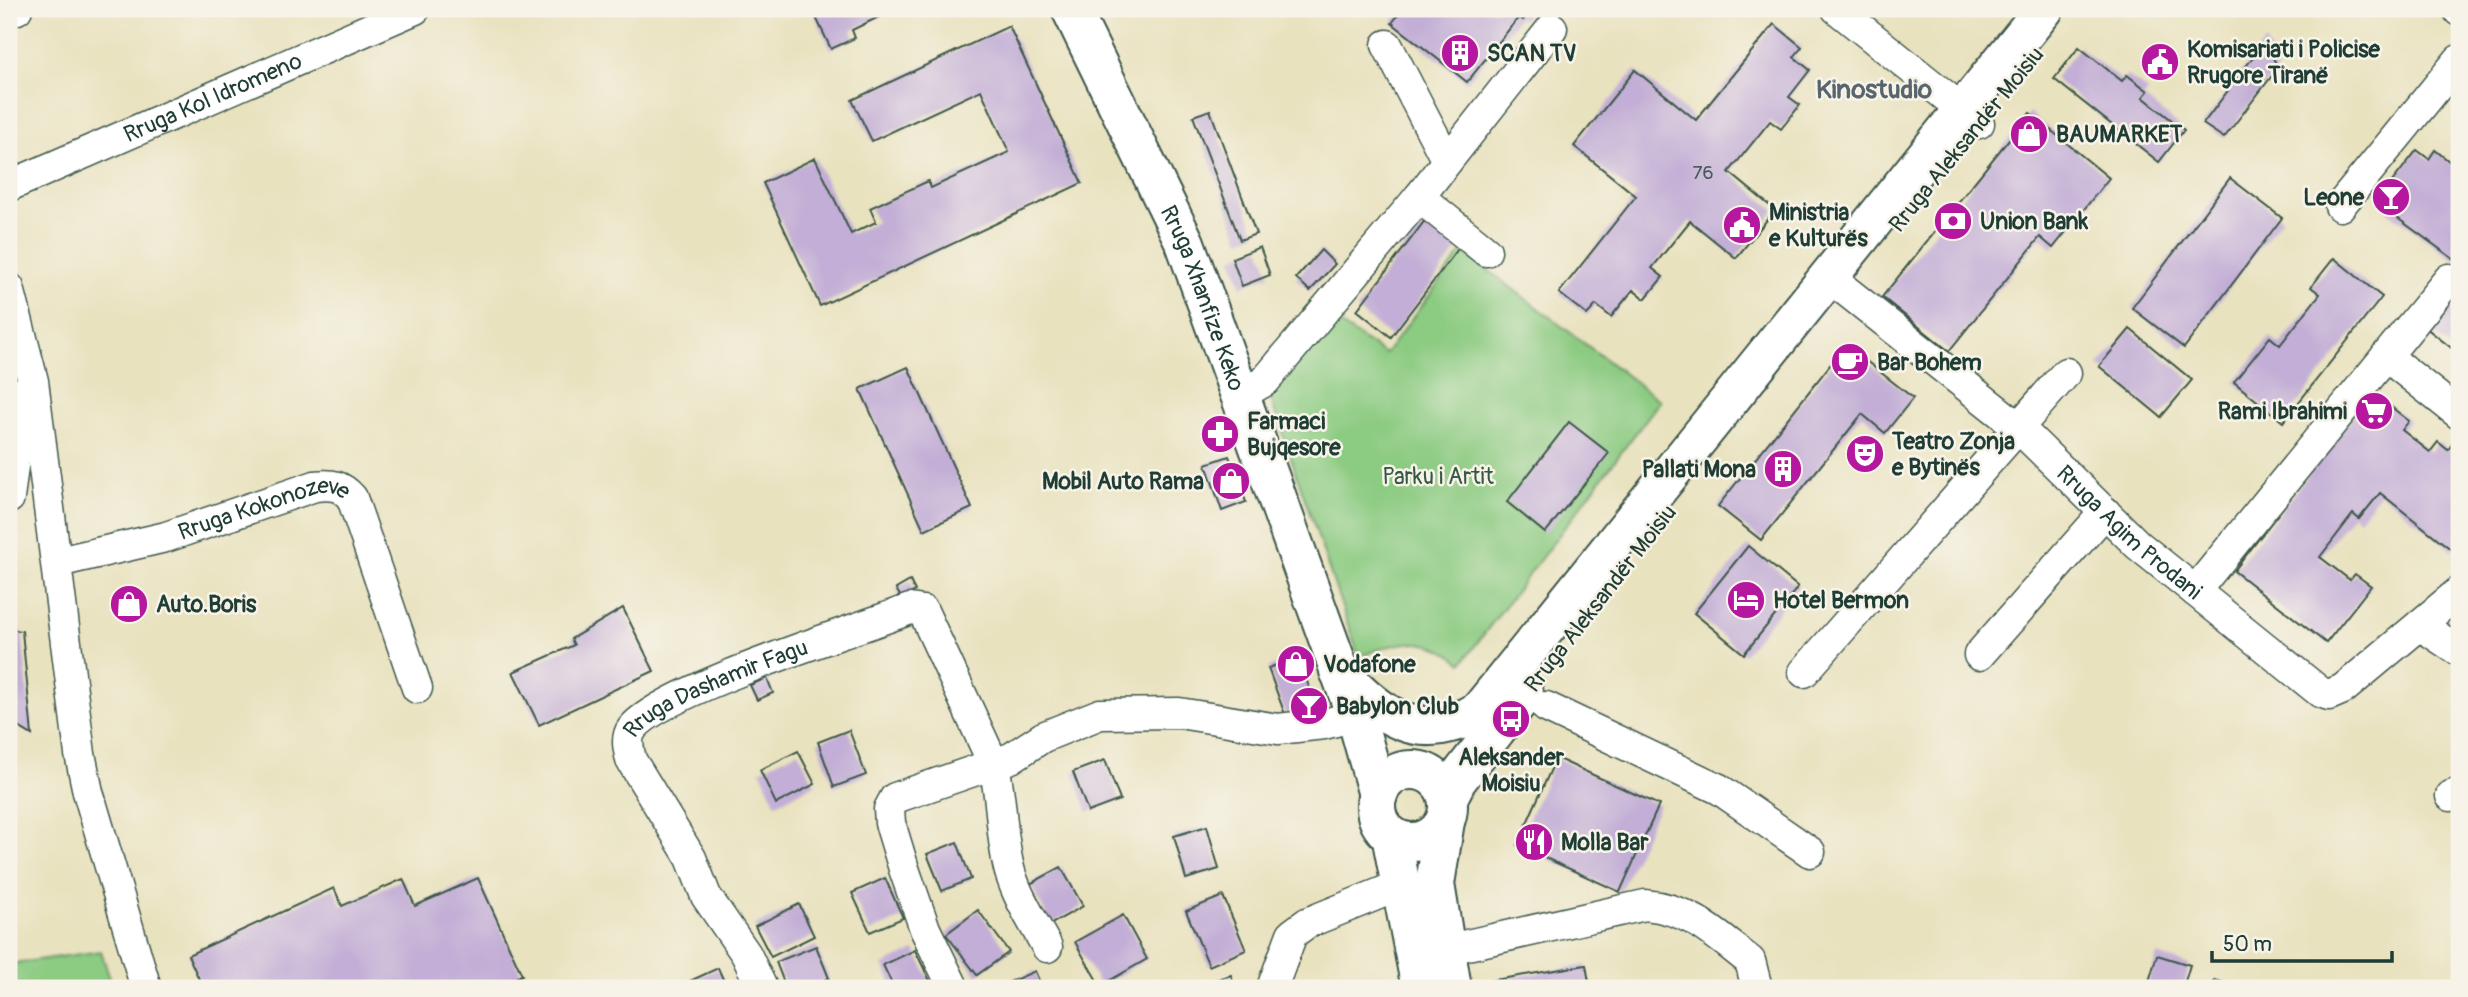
<svg xmlns="http://www.w3.org/2000/svg" width="2468" height="997" font-family="Pangolin,sans-serif">
<rect width="100%" height="100%" fill="#f7f3e8"/>
<filter id="ink" filterUnits="userSpaceOnUse"><feTurbulence type="fractalNoise" baseFrequency=".0143" numOctaves="2"/><feDisplacementMap in="SourceGraphic" scale="14" xChannelSelector="R" yChannelSelector="G"/><feConvolveMatrix kernelMatrix="1 2 1 2 8 2 1 2 1" color-interpolation-filters="sRGB"/></filter>
<filter id="wash" filterUnits="userSpaceOnUse"><feTurbulence type="fractalNoise" baseFrequency=".00686" numOctaves="4" result="noise"/><feDisplacementMap in="SourceGraphic" scale="28" xChannelSelector="R" yChannelSelector="G"/><feGaussianBlur stdDeviation="1.57" result="paint"/><feColorMatrix in="noise" values="0 0 0 0 0 0 0 0 0 0 0 0 0 0 0 0 0 1.4 0 .05"/><feComposite in="paint" operator="in"/></filter>
<g filter="url(#wash)">
<rect width="100%" height="100%" fill="#e9e2bf"/>
<g fill="#8ccb82" stroke="#56845b" stroke-width="2">
<path d="M1463 251 1660 401 1462 663C1427 634 1399 640 1359 657L1268 391 1329 317 1385 354Z"/>
<path d="M101 951 113 988H9V964Z"/>
</g>
<g id="blocks">
<g fill="#c2aed6">
<path d="M812 9H895L852 30 855 38 831 49Z"/>
<path d="M1403 9H1532L1523 20 1519 17 1467 82 1392 23Z"/>
<path d="M1774 24 1802 47 1794 57 1810 70 1789 97 1800 105 1781 129 1770 121 1729 172 1775 210 1736 258 1690 221 1652 268 1663 277 1645 299 1633 290 1611 317 1596 305 1587 315 1559 293 1636 196 1574 146 1635 70 1696 120Z"/>
<path d="M1009 26 1082 183 820 306 763 183 815 158 851 234 876 222 870 208 928 181 931 188 1009 152 981 90 872 141 852 100Z"/>
<path d="M2265 41 2278 68 2224 138 2203 124Z"/>
<path d="M2079 47 2122 81 2127 75 2148 91 2143 97 2184 130 2159 162 2054 79Z"/>
<path d="M1210 110 1256 234 1240 240 1193 116Z"/>
<path d="M2030 113 2109 178 2053 248 2040 237 1949 351 1882 297Z"/>
<path d="M2417 150 2429 159 2435 150 2459 169V263L2385 209 2390 203 2381 196Z"/>
<path d="M2230 178 2282 218 2184 348 2132 308Z"/>
<path d="M1426 219 1461 245 1391 337 1357 310Z"/>
<path d="M1260 247 1270 275 1242 286 1232 258Z"/>
<path d="M1321 250 1335 264 1310 291 1296 278Z"/>
<path d="M2334 258 2382 297 2283 422 2234 382 2270 337 2280 345 2320 294 2311 287Z"/>
<path d="M2459 282V354L2425 327Z"/>
<path d="M2130 329 2192 380 2161 417 2099 366Z"/>
<path d="M1846 345 1913 398 1885 433 1862 414 1761 540 1718 506Z"/>
<path d="M908 367 972 508 924 530 860 389Z"/>
<path d="M2372 392 2409 421 2402 430 2430 452 2438 442 2448 450 2457 437 2459 439V541L2452 550 2380 493 2359 519 2353 514 2320 557 2350 580 2355 574 2371 586 2326 643 2234 571Z"/>
<path d="M1569 422 1609 453 1545 533 1507 502Z"/>
<path d="M1229 456 1246 502 1222 511 1206 464Z"/>
<path d="M1748 546 1798 587 1744 654 1694 613Z"/>
<path d="M910 581 915 591 902 599 896 589Z"/>
<path d="M623 608 654 671 539 725 513 672 574 645 571 639Z"/>
<path d="M9 629 22 631 32 735 9 721Z"/>
<path d="M1298 657 1317 709 1287 720 1268 668Z"/>
<path d="M767 678 773 693 757 700 750 685Z"/>
<path d="M849 730 866 775 834 787 818 742Z"/>
<path d="M798 751 815 784 776 804 760 770Z"/>
<path d="M1556 758 1659 805 1620 892 1517 845Z"/>
<path d="M1105 760 1120 800 1088 812 1073 772Z"/>
<path d="M1207 826 1219 869 1186 879 1174 836Z"/>
<path d="M957 842 971 879 942 891 927 854Z"/>
<path d="M1061 867 1083 906 1051 924 1030 884Z"/>
<path d="M478 878 522 975 494 988H203L188 955 334 888 342 906 403 879 415 906Z"/>
<path d="M885 878 903 918 870 932 852 893Z"/>
<path d="M1223 896 1246 950 1209 966 1186 911Z"/>
<path d="M799 904 814 936 771 957 755 926Z"/>
<path d="M978 910 1009 952 977 975 946 934Z"/>
<path d="M1123 915 1147 959 1100 986 1075 942Z"/>
<path d="M816 946 829 978 804 988H786L776 962Z"/>
<path d="M915 950 933 987 894 988 883 965Z"/>
<path d="M2157 955 2190 965 2183 988H2147Z"/>
<path d="M1586 965 1590 988H1489L1488 981Z"/>
<path d="M718 968 727 988H675Z"/>
<path d="M1035 971 1042 988H996Z"/>
<path d="M1231 975 1235 988H1191Z"/>
<path d="M2215 980 2240 988H2212Z"/>
</g>
</g>
</g>
<g filter="url(#ink)">
<use href="#blocks" fill-opacity="0" stroke="#3d5649" stroke-width="2"/>
<g fill="none" stroke-linecap="round" stroke-linejoin="round">
<g stroke="#3d5649" stroke-width="33">
<g id="minor">
<path d="M1837 9 1979 123"/>
<path d="M2458 9 2459 11"/>
<path d="M9 12 17 9"/>
<path d="M1387 45 1447 161"/>
<path id="s1" d="M9 186 415 9"/>
<path d="M1419 197 1486 251"/>
<path d="M2340 206 2459 60"/>
<path d="M9 288 33 381 80 754 88 792 146 988"/>
<path id="s2" d="M1845 290 2017 426 2138 545 2320 692 2329 695 2343 689 2459 592"/>
<path d="M2386 356 2459 414"/>
<path d="M1239 396 1265 381 1419 197 1552 28"/>
<path d="M9 498 17 435 16 394"/>
<path id="s3" d="M58 562 166 537 315 486C332 484 341 485 352 498L417 688"/>
<path d="M2195 591 2449 279"/>
<path d="M2420 625 2459 651"/>
<path d="M1979 655 2105 512"/>
<path d="M1804 672 2066 373"/>
<path d="M1546 707 1719 789 1810 852"/>
<path d="M2451 796 2459 793"/>
<path d="M1445 950 1645 905C1691 909 1715 934 1750 961L1757 988"/>
<path d="M953 987 925 929 904 869 890 823 889 809 895 798 1011 758 1043 737 1100 714 1179 713 1278 729 1324 724 1356 716"/>
<path id="s4" d="M762 988 746 954 706 896 691 858 631 760C629 750 625 738 632 729 660 691 856 630 910 609L923 611 993 763C1003 799 1000 837 1010 872 1018 899 1034 923 1047 947"/>
<path d="M1272 988 1292 934 1307 923 1403 884"/>
</g>
</g>
<g stroke="#3d5649" stroke-width="42">
<g id="major">
<path id="s5" d="M1071 9 1185 243 1356 716 1378 795"/>
<path d="M1339 671C1381 717 1420 746 1480 710L2044 9"/>
<circle cx="1412" cy="806" r="36"/>
<path d="M1448 798 1457 780 1524 694"/>
<path d="M1445 821 1435 884 1452 988"/>
<path d="M1391 835 1421 988"/>
</g>
</g>
<use href="#minor" stroke="#fff" stroke-width="30"/>
<use href="#major" stroke="#fff" stroke-width="38"/>
</g>
</g>
<defs>
<g id="building-disc" transform="scale(2.0125)"><circle r="9.5" fill="#b5179e" stroke="#f7f3e8"/><path d="M-4-6H4V6H1V3H-1V6H-4ZM-2.5-4.3h1.7v1.8h-1.7ZM.8-4.3h1.7v1.8H.8ZM-2.5-1h1.7V.8h-1.7ZM.8-1h1.7V.8H.8Z" fill="#fff"/></g>
<g id="civic-disc" transform="scale(2.0125)"><circle r="9.5" fill="#b5179e" stroke="#f7f3e8"/><path d="M-.6-6.5H3V-4.5H.6V-3L4-1V1h2V6H-6V1h2V-1L-.6-3ZM-1.2 2.5V6h2.4V2.5Z" fill="#fff"/></g>
<g id="shop-disc" transform="scale(2.0125)"><circle r="9.5" fill="#b5179e" stroke="#f7f3e8"/><path d="M-5-2.5h2.3a2.7 3.5 0 0 1 5.4 0H5L5.5 6h-11ZM-1.5-2.5h3a1.5 2.3 0 0 0-3 0Z" fill="#fff"/></g>
<g id="bar-disc" transform="scale(2.0125)"><circle r="9.5" fill="#b5179e" stroke="#f7f3e8"/><path d="M-6-5H6L.8 .8V4.5H3.5V6h-7V4.5H-.8V.8Z" fill="#fff"/></g>
<g id="bank-disc" transform="scale(2.0125)"><circle r="9.5" fill="#b5179e" stroke="#f7f3e8"/><path d="M-6-4H6V4H-6ZM0-2.3a2.3 2.3 0 1 0 0 4.6a2.3 2.3 0 1 0 0-4.6Z" fill="#fff"/></g>
<g id="cafe-disc" transform="scale(2.0125)"><circle r="9.5" fill="#b5179e" stroke="#f7f3e8"/><path d="M-5.5-4.5H6V0H3Q3 3.5 0 3.5H-2.5Q-5.5 3.5-5.5 0ZM3-3.2v2h1.7v-2ZM-6 4.5H4V6H-6Z" fill="#fff"/></g>
<g id="supermarket-disc" transform="scale(2.0125)"><circle r="9.5" fill="#b5179e" stroke="#f7f3e8"/><path d="M-6-5.5h2.5l.6 2H6L4.5 2H-2.5L-4.4-4H-6ZM-1.5 3.2a1.3 1.3 0 1 0 .1 0ZM3 3.2a1.3 1.3 0 1 0 .1 0Z" fill="#fff"/></g>
<g id="pharmacy-disc" transform="scale(2.0125)"><circle r="9.5" fill="#b5179e" stroke="#f7f3e8"/><path d="M-2-6h4v4h4v4h-4v4h-4v-4h-4v-4h4Z" fill="#fff"/></g>
<g id="theatre-disc" transform="scale(2.0125)"><circle r="9.5" fill="#b5179e" stroke="#f7f3e8"/><path d="M-5-5.5Q0-4 5-5.5V0Q5 5 0 6Q-5 5-5 0ZM-3.3-2.5H-1v1.5H-3.3ZM1-2.5H3.3v1.5H1ZM-2.8 1Q0 5.5 2.8 1Z" fill="#fff"/></g>
<g id="hotel-disc" transform="scale(2.0125)"><circle r="9.5" fill="#b5179e" stroke="#f7f3e8"/><path d="M-6-4.5h1.5V1H6V5H4.5V3h-9V5H-6ZM-4 0a1.8 1.8 0 1 1 3.6 0ZM.5 0V-2.5h3Q6-2.5 6 0Z" fill="#fff"/></g>
<g id="bus-disc" transform="scale(2.0125)"><circle r="9.5" fill="#b5179e" stroke="#f7f3e8"/><path d="M-5-6H5V4H4V6H2V4H-2V6H-4V4H-5ZM-3.5-4V0h7V-4ZM-3.5 1.2v1.5H-2V1.2ZM2 1.2v1.5H3.5V1.2Z" fill="#fff"/></g>
<g id="restaurant-disc" transform="scale(2.0125)"><circle r="9.5" fill="#b5179e" stroke="#f7f3e8"/><path d="M-5-6h1v4h1v-4h1v4h1v-4h1v5L-1.5 .5V6h-2V.5L-5-1ZM5-6V6H3V1.5H1.5Q1.5-4 5-6Z" fill="#fff"/></g>
</defs>
<g fill-rule="evenodd">
<use href="#building-disc" x="1460" y="53"/>
<use href="#civic-disc" x="2160" y="62"/>
<use href="#shop-disc" x="2029" y="134"/>
<use href="#bar-disc" x="2391" y="197"/>
<use href="#bank-disc" x="1953" y="221"/>
<use href="#civic-disc" x="1742" y="225"/>
<use href="#cafe-disc" x="1850" y="362"/>
<use href="#supermarket-disc" x="2374" y="411"/>
<use href="#pharmacy-disc" x="1220" y="434"/>
<use href="#theatre-disc" x="1865" y="454"/>
<use href="#building-disc" x="1783" y="469"/>
<use href="#shop-disc" x="1231" y="481"/>
<use href="#hotel-disc" x="1746" y="600"/>
<use href="#shop-disc" x="129" y="604"/>
<use href="#shop-disc" x="1296" y="664"/>
<use href="#bar-disc" x="1309" y="706"/>
<use href="#bus-disc" x="1511" y="719"/>
<use href="#restaurant-disc" x="1534" y="842"/>
</g>
<g text-anchor="middle" stroke-width="5" stroke-linejoin="round" paint-order="stroke">
<g font-size="19" fill="#48595c">
<text x="1703" y="179">76</text>
</g>
<g font-size="23" font-weight="bold" fill="#1f3d34" stroke="#f7f3e8" text-anchor="start">
<text x="2187" y="57">Komisariati i Policise<tspan x="2187" dy="26">Rrugore Tiranë</tspan></text>
<text x="1487" y="61">SCAN TV</text>
<text x="2056" y="142">BAUMARKET</text>
<text x="2364" y="205" text-anchor="end">Leone</text>
<text x="1769" y="220">Ministria<tspan x="1769" dy="26">e Kulturës</tspan></text>
<text x="1980" y="229">Union Bank</text>
<text x="1877" y="370">Bar Bohem</text>
<text x="2347" y="419" text-anchor="end">Rami Ibrahimi</text>
<text x="1247" y="429">Farmaci<tspan x="1247" dy="26">Bujqesore</tspan></text>
<text x="1892" y="449">Teatro Zonja<tspan x="1892" dy="26">e Bytinës</tspan></text>
<text x="1756" y="477" text-anchor="end">Pallati Mona</text>
<text x="1204" y="489" text-anchor="end">Mobil Auto Rama</text>
<text x="1773" y="608">Hotel Bermon</text>
<text x="156" y="612">Auto.Boris</text>
<text x="1323" y="672">Vodafone</text>
<text x="1336" y="714">Babylon Club</text>
<text x="1511" y="765" text-anchor="middle">Aleksander<tspan x="1511" dy="26">Moisiu</tspan></text>
<text x="1561" y="850">Molla Bar</text>
</g>
<g font-size="23" fill="#1f3d34" stroke="#f7f3e8">
<text dy="8" stroke="none"><textPath href="#s1" startOffset="222">Rruga Kol Idromeno</textPath></text>
<text transform="translate(1966 139) rotate(-51)" y="8">Rruga Aleksandër Moisiu</text>
<text dy="8" stroke="none"><textPath href="#s5" startOffset="318">Rruga Xhanfize Keko</textPath></text>
<text dy="8" stroke="none"><textPath href="#s3" startOffset="214">Rruga Kokonozeve</textPath></text>
<text dy="8" stroke="none"><textPath href="#s2" startOffset="374">Rruga Agim Prodani</textPath></text>
<text transform="translate(1600 598) rotate(-52)" y="8">Rruga Aleksandër Moisiu</text>
<text dy="8" stroke="none"><textPath href="#s4" startOffset="390">Rruga Dashamir Fagu</textPath></text>
</g>
<g font-size="23" fill="#355944" stroke="#f7f3e8">
<text x="1438" y="484">Parku i Artit</text>
</g>
<g font-size="26" font-weight="bold" fill="#58656d" stroke="#f7f3e8">
<text x="1874" y="98">Kinostudio</text>
</g>
</g>
<rect width="2468" height="997" fill="none" stroke="#f7f3e8" stroke-width="35"/>
<path d="M2212 951v10h180v-10" fill="none" stroke="#1f3d34" stroke-width="3.5"/>
<text x="2223" y="951" font-size="21" fill="#1f3d34" stroke="#f7f3e8" stroke-width="5" paint-order="stroke">50 m</text>
</svg>
